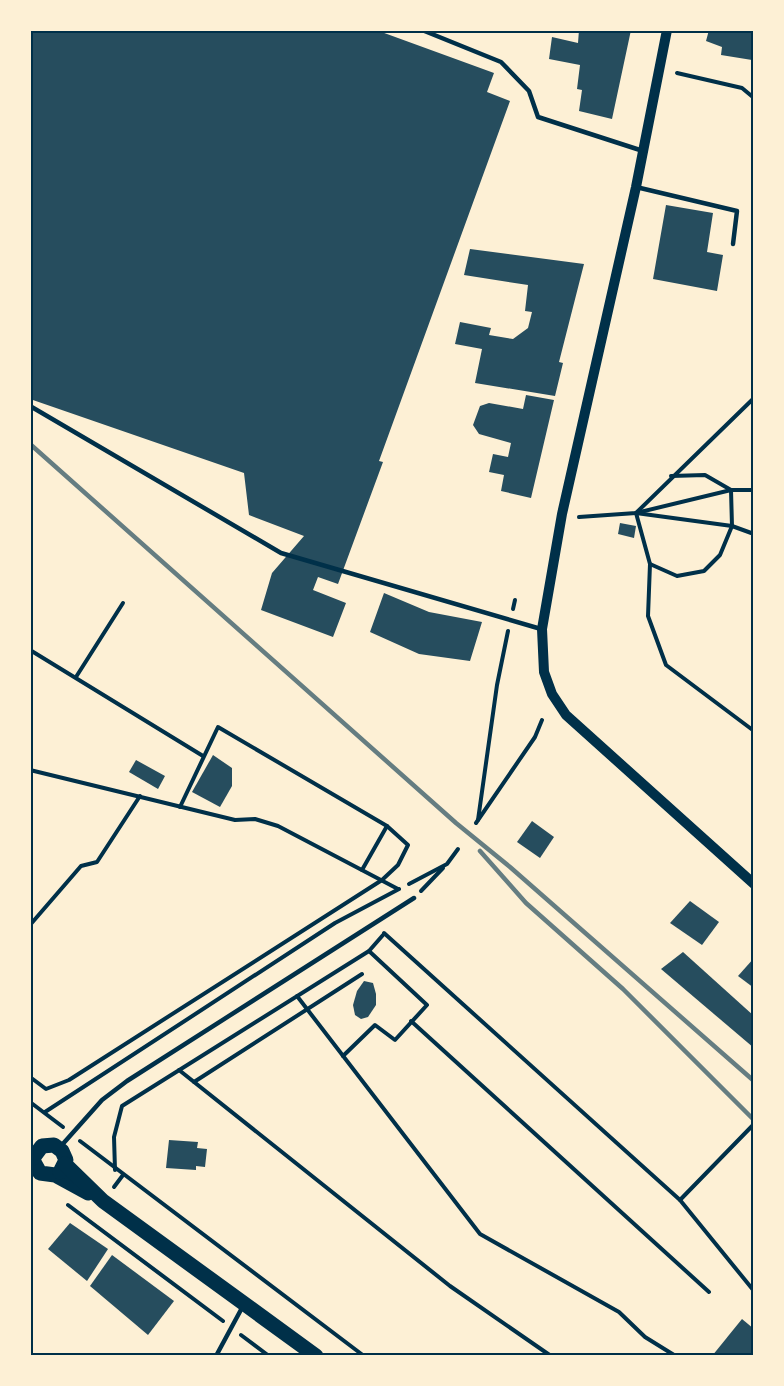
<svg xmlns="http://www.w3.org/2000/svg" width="784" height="1386" font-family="'PT Sans Narrow',sans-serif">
<rect width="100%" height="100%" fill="#fdf0d5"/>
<g fill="#264d5e">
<path d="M30 30H376L494 73 487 92 510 101 379 461 383 462 338 584 318 577 313 590 346 603 333 637 261 610 272 573 304 536 249 515 244 473 30 399V358L33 352 30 350Z"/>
<path d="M579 30H631L612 119 579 111 582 90 577 89 580 65 549 59 552 37 578 43Z"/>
<path d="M709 30 754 33 752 60 721 55 722 47 706 41Z"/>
<path d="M666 205 713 213 707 252 723 255 717 291 653 279Z"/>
<path d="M470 249 584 264 559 362 563 363 555 396 475 383 482 349 455 344 460 322 491 328 489 335 513 339 528 328 532 312 525 311 528 285 464 275Z"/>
<path d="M526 395 554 400 531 498 501 491 504 475 489 472 493 454 508 457 511 443 479 434 473 425 480 406 489 403 523 409Z"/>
<path d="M620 523 636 526 634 538 618 534Z"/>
<path d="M384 593 429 612 482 622 470 661 419 654 370 632Z"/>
<path d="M213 755 232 768V786L220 807 192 792Z"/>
<path d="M136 760 165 776 158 789 129 772Z"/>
<path d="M532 821 554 837 540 858 517 842Z"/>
<path d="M690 901 719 922 702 945 670 923Z"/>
<path d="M683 952 754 1016V1048L661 969Z"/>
<path d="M754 958V988L738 976Z"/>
<path d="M364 981 373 983 376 994V1005L368 1017 361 1019 355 1015 353 1005 357 991Z"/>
<path d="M169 1140 198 1142 197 1148 207 1149 205 1167 196 1166V1170L166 1168Z"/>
<path d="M70 1223 108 1249 87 1281 48 1249Z"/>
<path d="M112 1255 174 1301 148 1335 90 1286Z"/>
<path d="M742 1319 754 1329V1356H712Z"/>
</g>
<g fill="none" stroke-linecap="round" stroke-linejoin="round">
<g stroke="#003049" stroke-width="4">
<path d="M677 73 742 88 754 98"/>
<path d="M636 513 754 398"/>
<path d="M579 517 636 513 731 490H754"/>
<path d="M754 534 732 526 636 513 650 564 648 616 666 665 754 731"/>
<path d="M650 564 677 576 704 571 720 555 732 526 731 490 705 475 671 476"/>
<path d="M513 609 515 600"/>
<path d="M30 650 203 756"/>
<path d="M76 677 123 603"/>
<path d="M30 770 235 820 255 819 278 826 398 889"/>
<path d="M180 807 218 727 387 826 362 870"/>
<path d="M478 820 497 685 508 631"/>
<path d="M476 823 535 737 542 720"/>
<path d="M409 884 447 864 458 849"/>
<path d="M421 891 443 868"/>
<path d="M30 925 81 866 97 862 140 796"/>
<path d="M384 933 680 1200 754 1291"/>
<path d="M297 996 480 1234 619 1312 645 1337 674 1355"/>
<path d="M411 1021 709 1292"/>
<path d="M343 1056 375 1025 395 1040 427 1005 369 951"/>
<path d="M179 1070 450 1286 551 1356"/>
<path d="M30 1077 46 1089 69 1080 382 880 398 865 408 845 387 826"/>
<path d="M194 1082 362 974"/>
<path d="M30 1102 63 1127"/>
<path d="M45 1112 335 923 399 889"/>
<path d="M80 1141 364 1356"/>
<path d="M115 1170 114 1137 122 1106 369 951 383 935"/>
<path d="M114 1187 123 1175"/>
<path d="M680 1200 754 1124"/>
<path d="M68 1205 223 1321"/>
<path d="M241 1335 269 1356"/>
</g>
<g stroke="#003049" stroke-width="4.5">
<path d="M422 30 501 62 529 91 538 117 643 151"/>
<path d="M636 187 737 211 733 244"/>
<path d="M30 406 281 553 541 629"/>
<path d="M61 1146 102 1100 127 1081 414 898"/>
<path d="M216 1356 243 1306"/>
</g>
<path stroke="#003049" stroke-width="10" d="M667 30 636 187 562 514 542 629 544 672 552 694 566 715 754 884"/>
<g stroke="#003049" stroke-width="15">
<path d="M30 1155 40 1173 55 1175 88 1193"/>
<path d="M33 1158 42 1146 54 1145 62 1151 66 1160 60 1172"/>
<path d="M65 1164 103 1201 316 1356"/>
</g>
<g stroke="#657d81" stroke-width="4.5">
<path d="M30 444 456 823 510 867 754 1081"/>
<path d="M480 851 526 903 623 989 754 1120"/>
</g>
</g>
<rect width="784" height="1386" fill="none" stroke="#fdf0d5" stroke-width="63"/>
<rect x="32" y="32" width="720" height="1322" fill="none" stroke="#003049" stroke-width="2"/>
</svg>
